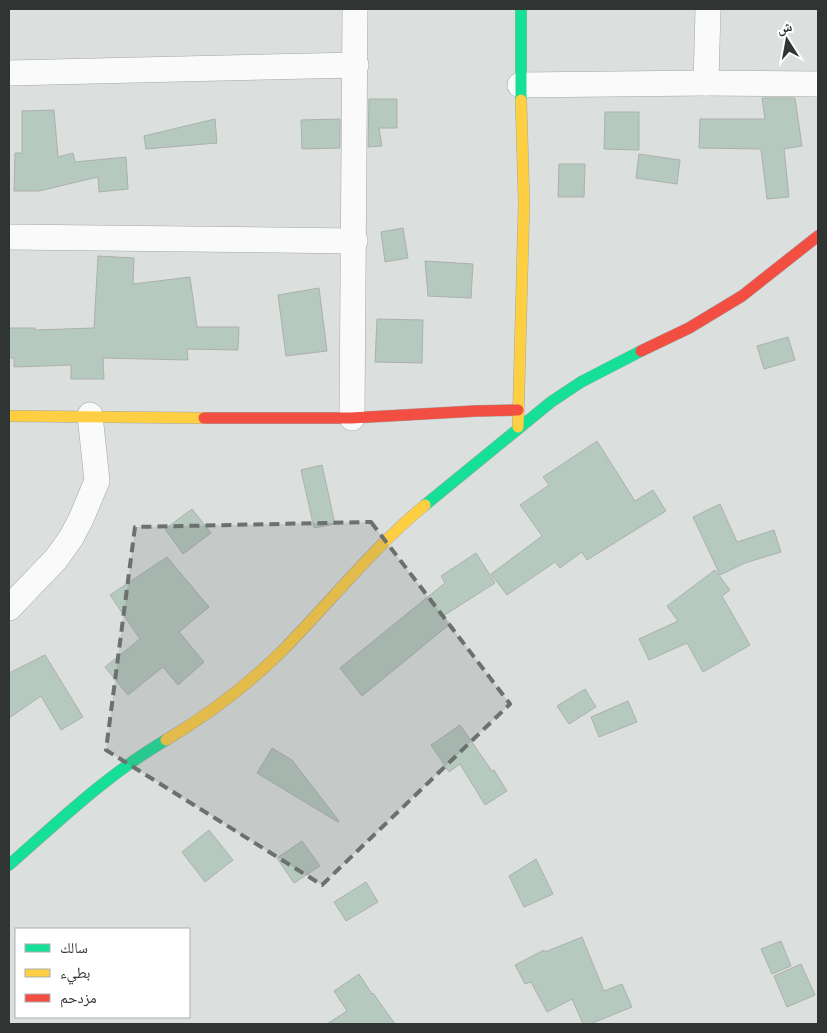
<svg xmlns="http://www.w3.org/2000/svg" width="827" height="1033" font-family="'IBM Plex Serif','Noto Naskh Arabic',serif">
<rect width="100%" height="100%" fill="#dbe0df"/>
<g fill="#b5c9bf" stroke="#acb0ae">
<path d="M762 98H795L802 146 784 149 789 197 767 199 761 149 699 148 700 119H765Z"/>
<path d="M369 99H397V128H379L382 146 368 147Z"/>
<path d="M54 110 58 157 73 153 75 162 126 157 128 189 99 192 98 177 39 191H14L15 153H22V111Z"/>
<path d="M605 112H639V150L604 149Z"/>
<path d="M215 119 217 143 146 149 144 136Z"/>
<path d="M340 119V148L302 149 301 120Z"/>
<path d="M639 154 680 160 677 184 636 178Z"/>
<path d="M559 164H585L584 197H558Z"/>
<path d="M403 228 408 258 385 262 381 232Z"/>
<path d="M98 256 134 258 133 284 190 277 197 327H239L238 350 187 349 188 360 103 358 104 379H71V365L14 367V358H9V328H35V330L94 328Z"/>
<path d="M425 261 473 264 471 298 428 296Z"/>
<path d="M319 288 327 351 286 356 278 295Z"/>
<path d="M377 319 423 320 422 363 375 362Z"/>
<path d="M788 337 795 360 764 369 757 346Z"/>
<path d="M597 441 635 501 653 490 666 511 587 560 582 552 560 568 555 562 507 595 491 574 542 536 520 505 549 485 543 477Z"/>
<path d="M322 465 335 524 314 528 301 470Z"/>
<path d="M720 504 737 542 774 530 781 552 745 563 720 575 693 517Z"/>
<path d="M192 509 211 533 183 554 165 529Z"/>
<path d="M476 553 495 583 443 616 450 624 362 696 340 668 445 583 441 576Z"/>
<path d="M167 557 209 607 179 632 204 662 178 685 163 667 128 695 105 667 140 639 110 595Z"/>
<path d="M715 570 730 590 722 596 750 645 703 672 687 643 649 660 639 639 678 621 667 606Z"/>
<path d="M45 655 83 717 61 730 41 696 9 718V673Z"/>
<path d="M585 689 596 707 569 724 557 706Z"/>
<path d="M628 701 637 722 599 737 591 717Z"/>
<path d="M460 725 492 771 494 770 507 791 485 805 460 764 449 772 431 745Z"/>
<path d="M272 748 292 760 339 821 338 822 257 773Z"/>
<path d="M209 830 233 860 205 882 182 852Z"/>
<path d="M302 841 320 866 294 883 277 858Z"/>
<path d="M536 859 553 894 524 907 509 876Z"/>
<path d="M366 882 378 902 346 921 334 902Z"/>
<path d="M582 937 604 991 622 984 632 1007 590 1024H583L572 999 547 1012 531 982 525 984 515 965 544 950 545 952Z"/>
<path d="M781 941 791 966 772 974 761 949Z"/>
<path d="M801 964 815 995 787 1007 774 976Z"/>
<path d="M359 974 372 994 373 993 395 1024H327L347 1011 334 991Z"/>
</g>
<g fill="none" stroke-linecap="round" stroke-linejoin="round">
<g stroke="#a3a6a6" stroke-width="26">
<g id="street">
<path d="M9 73 356 65"/>
<path d="M706 83 708 9"/>
<path d="M520 85 706 83 818 84"/>
<path d="M9 237 355 241"/>
<path d="M352 418 355 9"/>
<path d="M9 608 56 559 71 538 81 519 97 481 90 415"/>
</g>
</g>
<g stroke="#a3a6a6" stroke-width="12">
<g id="fast">
<path d="M521 100V9"/>
<path d="M425 505 551 402 581 382 641 351"/>
<path d="M9 865C59 821 108 774 166 740"/>
</g>
</g>
<g stroke="#a3a6a6" stroke-width="12">
<g id="slow">
<path d="M9 416 204 418"/>
<path d="M518 427 524 203 521 100"/>
<path d="M166 740C208 715 249 684 284 649 331 601 373 548 425 505"/>
</g>
</g>
<g stroke="#a3a6a6" stroke-width="12">
<g id="jam">
<path d="M641 351 689 328 742 296 818 236"/>
<path d="M204 418H351L476 411 518 410"/>
</g>
</g>
<use href="#street" stroke="#fafafa" stroke-width="25"/>
<use href="#fast" stroke="#16e098" stroke-width="11"/>
<use href="#slow" stroke="#ffcf43" stroke-width="11"/>
<use href="#jam" stroke="#f24e42" stroke-width="11"/>
</g>
<path fill="#6c706f" fill-opacity="0.2" stroke="#6c706f" stroke-width="4" stroke-dasharray="10 6" stroke-linejoin="round" d="M371 522 510 704 322 885 106 750 135 527Z"/>
<rect width="827" height="1033" fill="none" stroke="#303433" stroke-width="20"/>
<rect x="15" y="928" width="175" height="90" fill="#ffffff" stroke="#acaead"/>
<rect x="25" y="944" width="25" height="8" fill="#16e098" stroke="#acaead"/>
<text x="60" y="953" font-size="15" fill="#303433">سالك</text>
<rect x="25" y="969" width="25" height="8" fill="#ffcf43" stroke="#acaead"/>
<text x="60" y="978" font-size="15" fill="#303433">بطيء</text>
<rect x="25" y="994" width="25" height="8" fill="#f24e42" stroke="#acaead"/>
<text x="60" y="1003" font-size="15" fill="#303433">مزدحم</text>
<g transform="translate(787 40) rotate(349)" stroke="#ffffff" stroke-width="4" paint-order="stroke">
<path d="M0-4L9 19L0 12L-9 19Z" fill="#303433"/>
<text y="-8" font-size="14" font-weight="bold" text-anchor="middle" fill="#303433">ش</text>
</g>
</svg>
